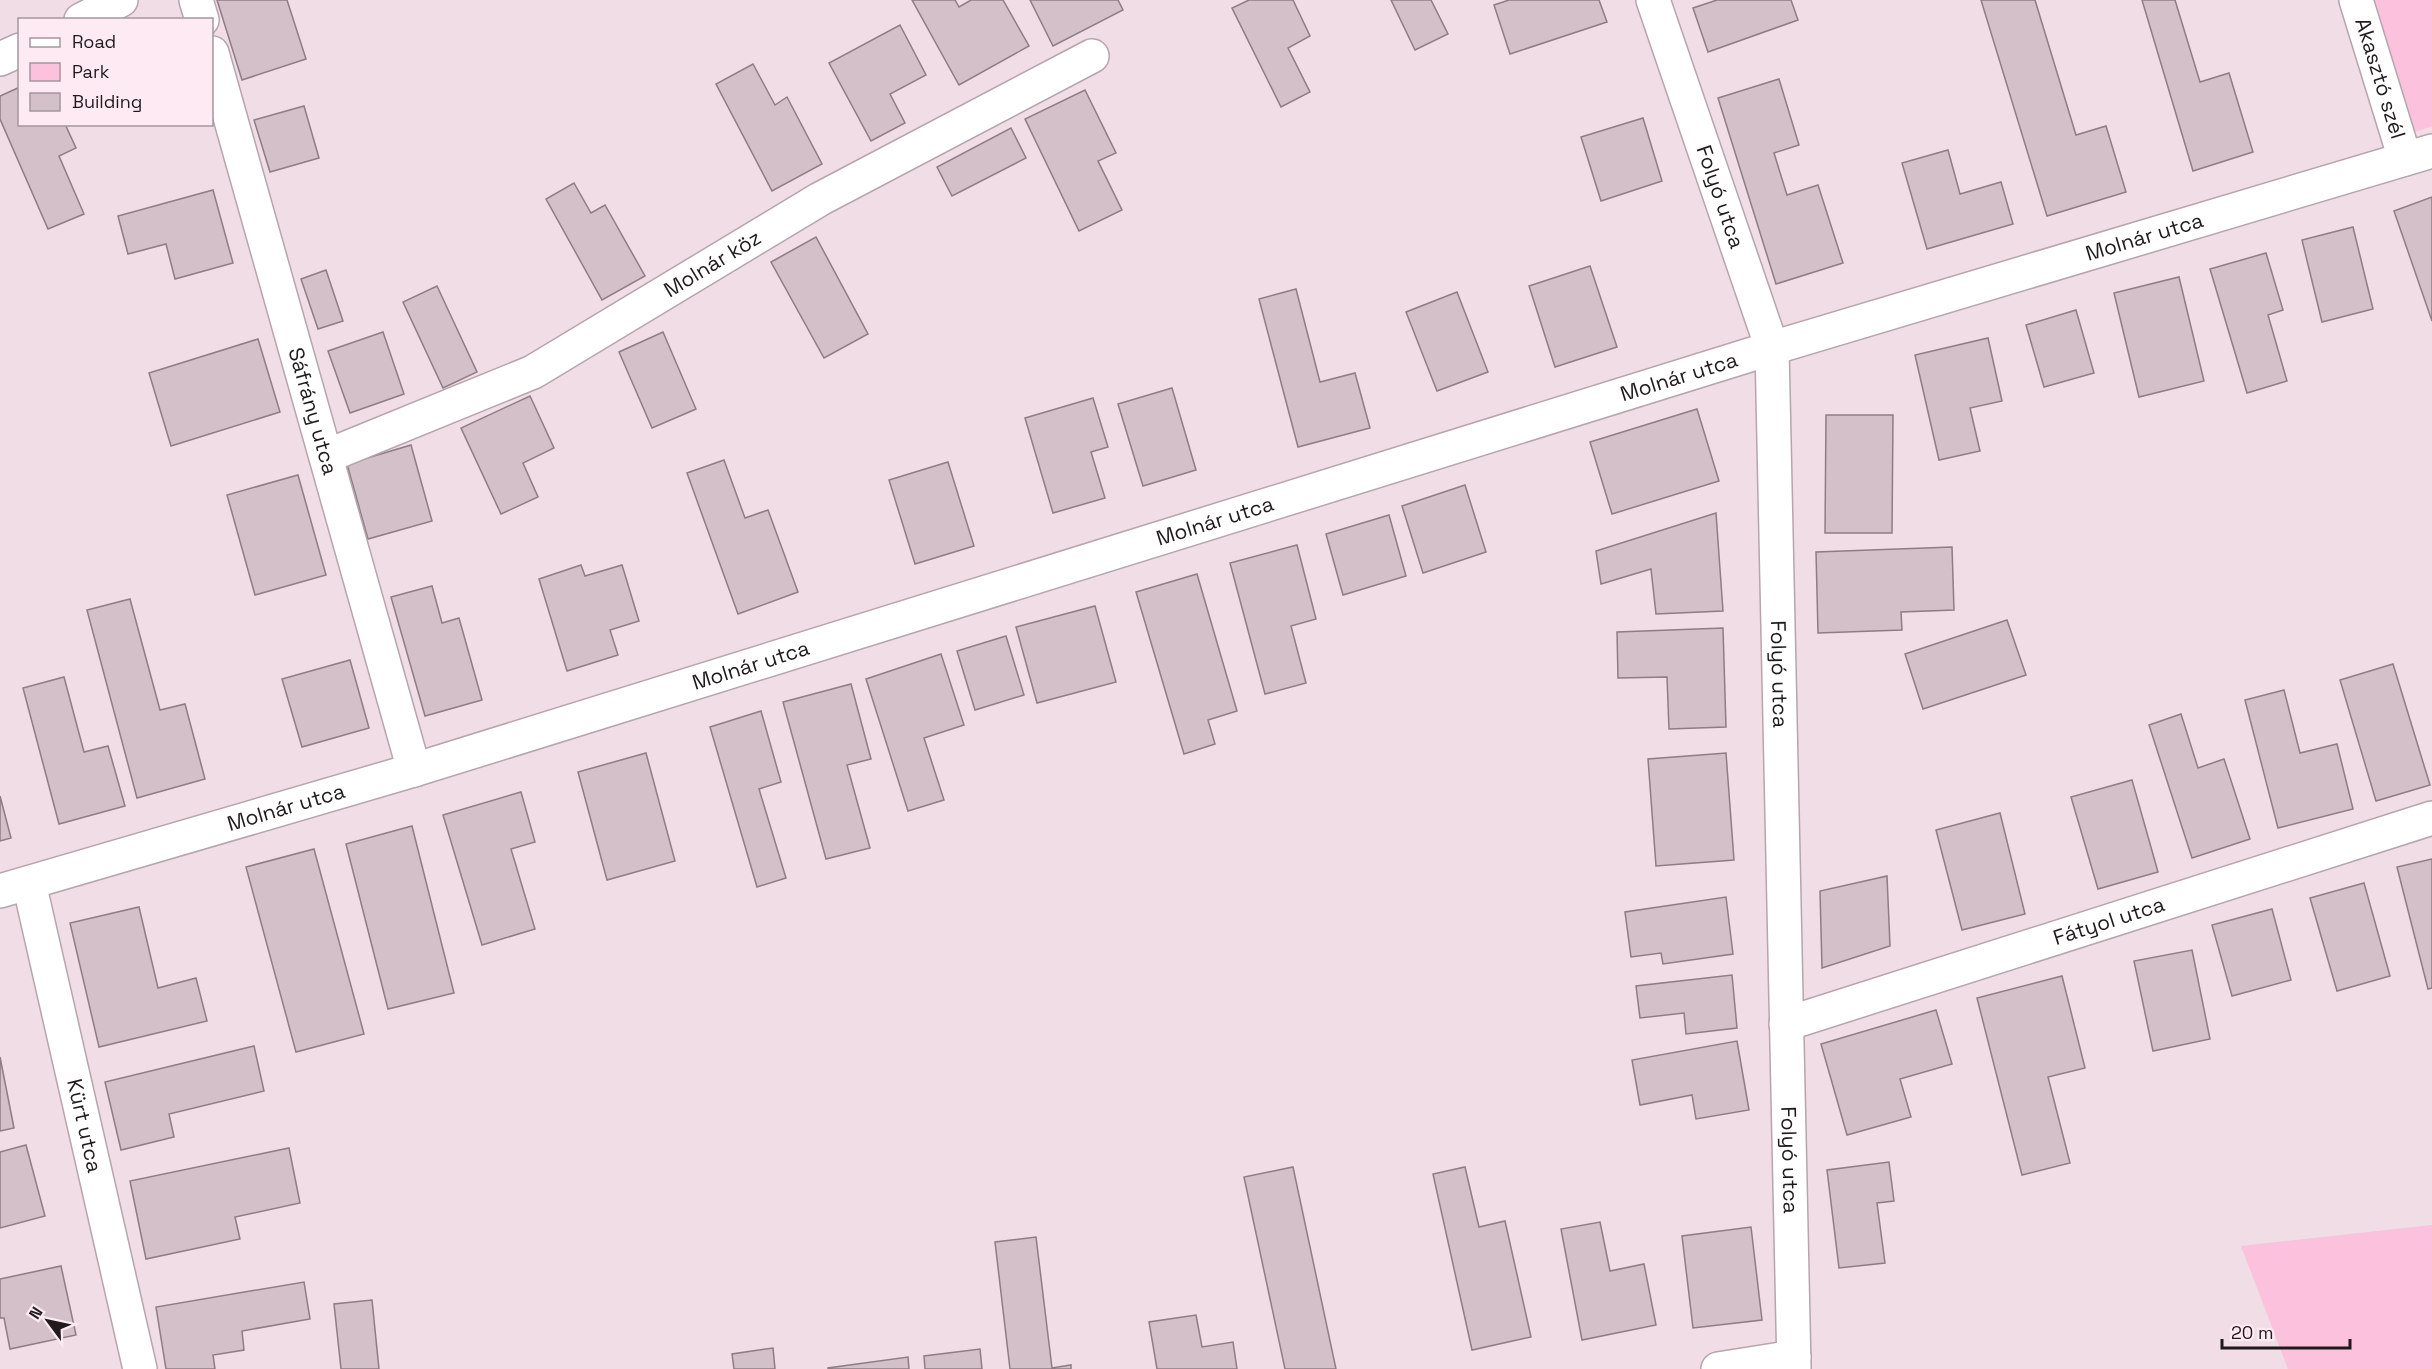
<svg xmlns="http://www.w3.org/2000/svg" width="2432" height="1369" font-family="'Space Grotesk',sans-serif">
<rect width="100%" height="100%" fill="#f0dde5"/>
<g fill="#fbc1dd">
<path d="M2369 0H2432V126L2412 133Z"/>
<path d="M2432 1225V1369H2288L2241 1246Z"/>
</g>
<g fill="#d3c0c8" stroke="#8e7d85" stroke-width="1.5">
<path d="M217 0H287L306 59 242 80Z"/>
<path d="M912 0H955L959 7 971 0H1003L1029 46 959 85Z"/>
<path d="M1030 0H1118L1123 10 1053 46Z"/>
<path d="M1249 0H1293L1310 36 1288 48 1310 92 1281 107 1232 8Z"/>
<path d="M1391 0H1431L1448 34 1415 50Z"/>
<path d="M1509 0H1599L1607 22 1510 54 1494 5Z"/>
<path d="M1717 0H1791L1798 20 1708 52 1693 8Z"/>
<path d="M1981 0H2035L2076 135 2106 126 2126 192 2047 216Z"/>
<path d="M2142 0H2175L2200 82 2229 73 2253 152 2193 171Z"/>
<path d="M900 25 926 75 890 94 905 123 871 141 829 63Z"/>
<path d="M753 64 775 105 787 97 822 164 772 191 716 84Z"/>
<path d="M1779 79 1799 145 1774 153 1787 195 1818 185 1843 263 1776 284 1718 98Z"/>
<path d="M20 87V124H65L76 148 59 156 84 214 48 229 0 119V96Z"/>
<path d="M1085 90 1116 153 1098 161 1122 210 1079 231 1025 119Z"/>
<path d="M304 106 319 158 270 172 254 120Z"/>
<path d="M1643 118 1662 181 1601 201 1581 137Z"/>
<path d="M1011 128 1026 158 952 196 937 167Z"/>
<path d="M1948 150 1960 194 2001 182 2013 224 1927 249 1902 163Z"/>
<path d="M574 183 591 213 605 205 645 276 602 300 546 199Z"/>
<path d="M213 190 233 263 175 279 166 244 128 254 118 216Z"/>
<path d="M2432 197V321L2394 211Z"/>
<path d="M2353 227 2373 309 2322 322 2302 240Z"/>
<path d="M816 237 868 334 824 358 771 262Z"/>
<path d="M2266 253 2283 310 2268 315 2287 381 2247 393 2210 269Z"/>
<path d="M1590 266 1617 347 1555 367 1529 286Z"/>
<path d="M326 270 343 321 318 329 301 279Z"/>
<path d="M2179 277 2204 381 2139 397 2114 293Z"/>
<path d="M437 286 477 372 443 388 403 302Z"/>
<path d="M1296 289 1320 382 1355 373 1370 428 1298 447 1259 299Z"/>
<path d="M1457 292 1488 372 1437 391 1406 312Z"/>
<path d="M2076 310 2094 373 2044 387 2026 325Z"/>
<path d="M383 332 404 394 350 413 328 351Z"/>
<path d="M663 332 696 409 652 428 619 352Z"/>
<path d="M1988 338 2002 401 1970 408 1980 451 1939 460 1915 355Z"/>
<path d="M258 339 280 412 171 446 149 373Z"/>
<path d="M1172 388 1196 470 1143 486 1118 404Z"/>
<path d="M530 396 554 448 523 463 538 497 501 514 461 428Z"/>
<path d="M1093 398 1108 447 1091 452 1105 498 1053 513 1025 418Z"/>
<path d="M1697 409 1719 481 1612 514 1590 442Z"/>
<path d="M1826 415H1893L1892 533H1825Z"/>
<path d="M411 445 432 521 368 539 347 464Z"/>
<path d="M724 460 745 518 768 510 798 592 738 614 687 473Z"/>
<path d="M948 462 974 546 915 564 889 480Z"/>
<path d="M298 475 326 575 255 595 227 495Z"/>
<path d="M1465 485 1486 552 1423 573 1402 506Z"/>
<path d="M1716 513 1723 611 1656 614 1651 569 1601 584 1596 551Z"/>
<path d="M1389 515 1406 576 1343 595 1326 534Z"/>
<path d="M1297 545 1316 619 1291 626 1306 683 1265 694 1230 563Z"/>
<path d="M1952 547 1954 610 1901 612 1902 630 1818 633 1816 552Z"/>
<path d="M581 565 585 576 622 565 639 621 610 630 618 655 567 671 539 579Z"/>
<path d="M1197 574 1237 711 1208 720 1215 744 1184 754 1136 592Z"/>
<path d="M432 586 442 623 459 618 482 700 425 716 391 597Z"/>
<path d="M130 599 160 710 185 704 205 779 137 798 87 610Z"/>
<path d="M1095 606 1116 682 1037 703 1016 627Z"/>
<path d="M2007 620 2026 675 1923 709 1905 654Z"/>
<path d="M1723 628 1726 727 1669 729 1667 677 1618 678 1617 632Z"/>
<path d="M1006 636 1024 695 975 710 957 651Z"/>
<path d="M941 654 964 725 924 738 944 800 908 811 866 679Z"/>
<path d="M350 660 369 728 302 747 282 679Z"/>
<path d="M2393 664 2430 785 2376 801 2340 680Z"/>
<path d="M64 677 84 752 108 746 125 806 59 824 23 688Z"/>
<path d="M851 684 871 759 847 765 870 848 826 859 783 702Z"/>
<path d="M2284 690 2300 753 2337 744 2353 809 2278 828 2245 700Z"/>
<path d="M761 711 781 782 759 789 786 878 757 887 710 727Z"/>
<path d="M2181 714 2198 768 2224 759 2250 839 2192 858 2149 725Z"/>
<path d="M646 753 675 861 607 880 578 772Z"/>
<path d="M1726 753 1734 860 1656 866 1648 759Z"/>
<path d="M2132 780 2158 872 2098 889 2071 797Z"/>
<path d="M521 792 535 842 511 849 535 929 482 945 443 815Z"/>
<path d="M0 796 11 838 0 841Z"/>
<path d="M2000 813 2025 914 1962 930 1936 830Z"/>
<path d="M412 826 454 993 388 1009 346 844Z"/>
<path d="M314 849 364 1034 296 1052 246 867Z"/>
<path d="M2432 859V988L2428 989 2397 867Z"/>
<path d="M1887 876 1890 946 1822 968 1820 891Z"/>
<path d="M2364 883 2390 976 2337 991 2310 898Z"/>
<path d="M1726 897 1733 954 1663 964 1661 953 1631 957 1625 912Z"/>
<path d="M139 907 158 988 196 978 207 1021 99 1047 70 923Z"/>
<path d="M2272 909 2291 980 2232 996 2212 925Z"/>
<path d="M2192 950 2210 1039 2153 1051 2134 961Z"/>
<path d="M1732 975 1737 1028 1686 1034 1684 1013 1640 1018 1636 986Z"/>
<path d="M2062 976 2085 1068 2048 1077 2070 1163 2022 1175 1977 998Z"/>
<path d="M1936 1010 1952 1064 1900 1079 1911 1117 1847 1135 1821 1044Z"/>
<path d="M1737 1041 1749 1110 1696 1119 1692 1095 1640 1105 1632 1060Z"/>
<path d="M254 1046 264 1091 169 1114 174 1137 121 1150 105 1082Z"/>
<path d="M0 1057 14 1128 0 1131Z"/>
<path d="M26 1145 45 1216 0 1228V1152Z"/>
<path d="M289 1148 300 1203 235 1217 240 1239 146 1259 130 1181Z"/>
<path d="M1889 1162 1894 1201 1877 1203 1885 1263 1839 1268 1827 1170Z"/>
<path d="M1293 1167 1336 1369H1285L1244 1177Z"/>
<path d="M1465 1167 1479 1227 1505 1221 1531 1337 1472 1350 1433 1174Z"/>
<path d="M1600 1222 1610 1271 1644 1264 1656 1325 1582 1340 1561 1229Z"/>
<path d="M1751 1227 1762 1320 1693 1328 1682 1236Z"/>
<path d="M1036 1237 1052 1368 1071 1365V1369H1010L995 1242Z"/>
<path d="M61 1266 76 1335 10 1349 4 1318H0V1279Z"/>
<path d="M304 1282 310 1319 242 1331 244 1350 213 1355 215 1369H166L156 1307Z"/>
<path d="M372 1300 379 1369H341L334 1304Z"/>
<path d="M1196 1315 1202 1347 1233 1342 1237 1369H1157L1149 1322Z"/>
<path d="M773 1348 775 1369H734L732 1354Z"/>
<path d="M980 1349 982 1369H925L924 1356Z"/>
<path d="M908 1357 909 1369H828V1368Z"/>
</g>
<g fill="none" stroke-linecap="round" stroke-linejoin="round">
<g stroke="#b7a5ad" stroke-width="36">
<g id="minor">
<path d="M196 0 202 20"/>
<path id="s1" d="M1653 0 1772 348 1794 1369"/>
<path id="s2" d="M2356 0 2405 159"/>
<path d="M81 20 121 0"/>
<path id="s3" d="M212 53 414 770"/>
<path d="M0 59 20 50"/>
<path id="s4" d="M327 456 533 372 820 199 1092 56"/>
<path id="s5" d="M29 883 140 1369"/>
<path id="s6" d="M0 891 414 770 1772 348 2432 151"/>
<path id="s7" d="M1786 1024 2432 818"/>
<path d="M1718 1369 1794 1357"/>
</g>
</g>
<use href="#minor" stroke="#fff" stroke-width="33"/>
</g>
<g text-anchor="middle" stroke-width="4.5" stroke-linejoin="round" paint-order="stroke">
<g font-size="21" fill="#201a1d" stroke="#fdeaf3">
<text dy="7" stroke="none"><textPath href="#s2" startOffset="82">Akasztó szél</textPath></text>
<text dy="7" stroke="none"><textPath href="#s1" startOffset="208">Folyó utca</textPath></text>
<text dy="7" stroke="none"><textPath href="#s6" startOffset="2242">Molnár utca</textPath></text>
<text dy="7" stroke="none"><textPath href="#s4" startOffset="432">Molnár köz</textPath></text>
<text dy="7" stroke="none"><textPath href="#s6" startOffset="1756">Molnár utca</textPath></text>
<text dy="7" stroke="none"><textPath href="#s3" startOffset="372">Sáfrány utca</textPath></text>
<text dy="7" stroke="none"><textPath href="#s6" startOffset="1270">Molnár utca</textPath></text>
<text dy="7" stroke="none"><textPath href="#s6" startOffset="784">Molnár utca</textPath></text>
<text dy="7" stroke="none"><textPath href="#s1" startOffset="694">Folyó utca</textPath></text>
<text dy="7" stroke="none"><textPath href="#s6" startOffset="298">Molnár utca</textPath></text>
<text dy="7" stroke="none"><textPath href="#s7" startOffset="339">Fátyol utca</textPath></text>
<text dy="7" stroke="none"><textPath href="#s5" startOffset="249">Kürt utca</textPath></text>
<text dy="7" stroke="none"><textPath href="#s1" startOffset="1180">Folyó utca</textPath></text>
</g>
</g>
<rect x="18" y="18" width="195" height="108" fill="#fdeaf3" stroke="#a5979d" stroke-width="1.5"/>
<rect x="30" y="38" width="30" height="9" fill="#ffffff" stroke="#a5979d" stroke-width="1.5"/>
<text x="72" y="48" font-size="18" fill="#201a1d">Road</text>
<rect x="30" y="63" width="30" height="18" fill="#fbc1dd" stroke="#a5979d" stroke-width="1.5"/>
<text x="72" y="78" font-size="18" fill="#201a1d">Park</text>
<rect x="30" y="93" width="30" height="18" fill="#d3c0c8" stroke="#a5979d" stroke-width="1.5"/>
<text x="72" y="108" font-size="18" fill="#201a1d">Building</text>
<g transform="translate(48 1321) rotate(303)" stroke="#fdeaf3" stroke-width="4.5" paint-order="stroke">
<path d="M0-4.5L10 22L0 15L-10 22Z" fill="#201a1d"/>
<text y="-9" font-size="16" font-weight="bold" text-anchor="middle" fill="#201a1d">N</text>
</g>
<path d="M2222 1339v9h128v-9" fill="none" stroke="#201a1d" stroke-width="3"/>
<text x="2231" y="1339" font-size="18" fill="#201a1d" stroke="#fdeaf3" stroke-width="4.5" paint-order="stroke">20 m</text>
</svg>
